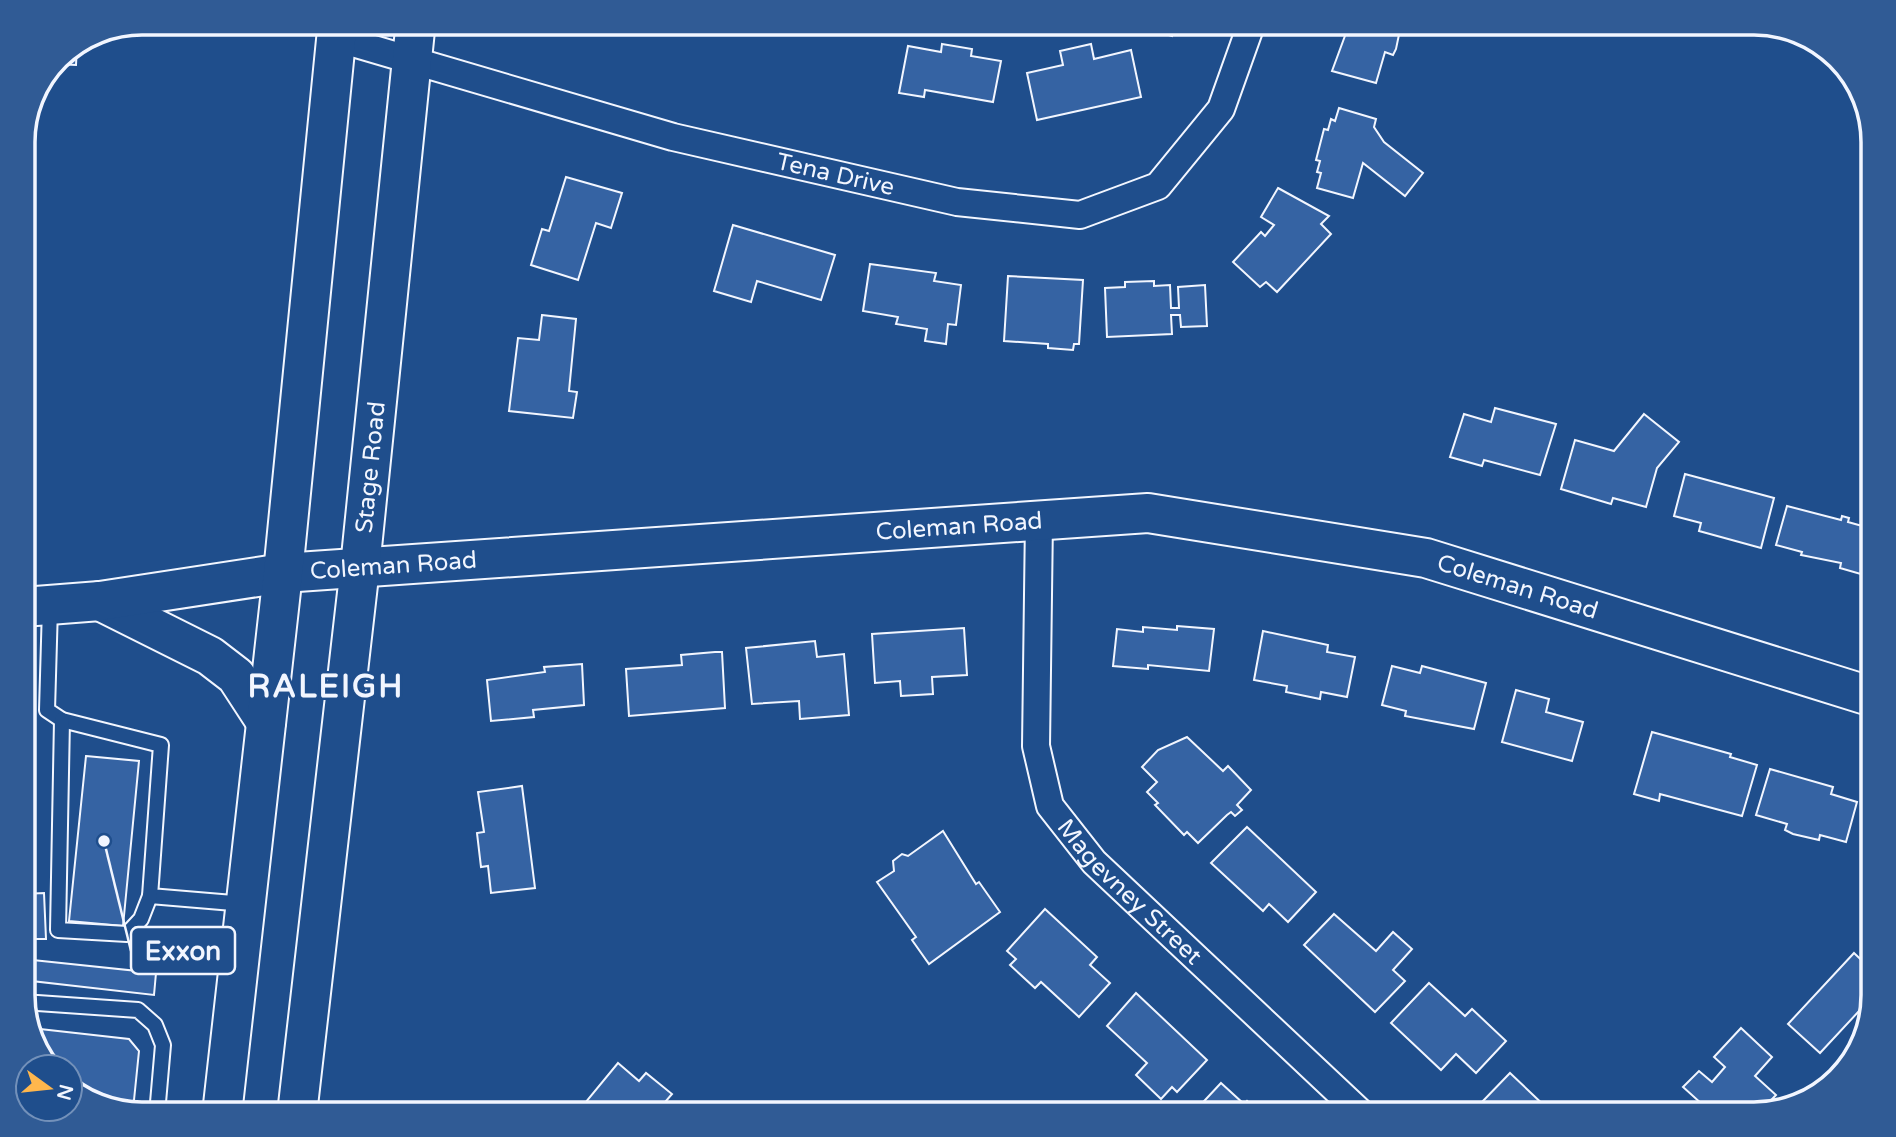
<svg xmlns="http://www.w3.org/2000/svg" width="1896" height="1137" font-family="'Varela Round',sans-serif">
<rect width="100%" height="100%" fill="#1f4e8c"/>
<g fill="#3563a3" stroke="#f2f6ff" stroke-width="2">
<path d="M1349 25H1401L1396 49 1393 55 1385 52 1376 83 1332 71Z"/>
<path d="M1138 26H1175L1172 36Z"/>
<path d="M942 44 972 49 971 56 1001 61 993 102 925 90 924 97 899 93 908 46 941 52Z"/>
<path d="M1091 44 1094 59 1131 50 1141 97 1037 120 1027 73 1063 65 1060 51Z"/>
<path d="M77 45 76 65 55 64 58 57Z"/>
<path d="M1339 108 1376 119 1374 127 1384 142 1423 173 1405 196 1363 163 1353 198 1317 188 1321 173 1317 172 1320 161 1316 160 1324 129 1328 130 1331 119 1335 121Z"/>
<path d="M566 177 622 193 611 228 596 223 578 280 531 265 542 229 549 231Z"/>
<path d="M1278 188 1329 216 1321 224 1331 234 1277 292 1266 282 1260 287 1233 262 1261 232 1265 236 1274 225 1261 217Z"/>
<path d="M733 225 835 255 821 300 757 281 751 302 714 291Z"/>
<path d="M870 264 936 273 934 281 961 285 956 325 948 324 946 344 925 341 927 329 896 324 898 317 863 311Z"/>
<path d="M1008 276 1083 280 1079 344H1074L1073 350 1048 348V344L1004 341Z"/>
<path d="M1154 281V286L1170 285 1171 308H1179L1178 287 1205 285 1207 326 1181 327 1180 315H1171L1172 334 1107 337 1105 288 1125 287V282Z"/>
<path d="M542 315 576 319 569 391 577 392 573 418 509 411 518 338 539 340Z"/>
<path d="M1495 408 1556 424 1540 475 1484 460 1482 466 1450 457 1464 414 1491 422Z"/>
<path d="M1644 414 1679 442 1657 468 1646 507 1613 498 1611 504 1561 489 1575 440 1614 451Z"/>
<path d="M1685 474 1774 498 1761 548 1699 531 1701 523 1674 516Z"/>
<path d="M1787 506 1841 520 1842 516 1849 518 1848 522 1873 529 1871 577 1840 568 1841 563 1801 555 1802 552 1776 545Z"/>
<path d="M1177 626 1214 629 1209 671 1148 665V669L1113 666 1117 629 1143 632V627L1177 630Z"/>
<path d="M964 628 967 675 932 677 933 694 901 696 900 681 875 683 872 634Z"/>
<path d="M1263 631 1328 645 1327 652 1355 657 1347 697 1321 692 1320 699 1286 692 1287 686 1254 680Z"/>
<path d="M815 641 817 657 844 654 849 715 800 719 799 701 752 704 746 648Z"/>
<path d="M715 652H722L725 708 629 716 626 669 682 665 681 655Z"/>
<path d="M582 664 584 705 533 710 534 717 491 721 487 680 545 672 544 667Z"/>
<path d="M1392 666 1420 673 1422 666 1486 683 1474 729 1405 716 1406 711 1382 705Z"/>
<path d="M1516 690 1549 699 1546 712 1583 722 1572 761 1502 742Z"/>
<path d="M1652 732 1731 754 1730 757 1757 765 1742 816 1660 794 1659 801 1634 794Z"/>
<path d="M1187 737 1223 771 1228 766 1251 790 1237 805 1242 810 1235 816 1231 812 1227 815 1198 843 1187 832 1184 835 1155 805 1158 803 1147 792 1157 782 1142 767 1158 750Z"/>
<path d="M86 756 139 761 123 926 69 921Z"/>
<path d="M1770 769 1833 787 1831 794 1857 802 1846 842 1820 835 1819 840 1793 834 1785 830 1787 824 1756 815Z"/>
<path d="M522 786 535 888 491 893 488 866 481 867 477 833 484 832 478 792Z"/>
<path d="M1247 827 1316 892 1288 922 1269 904 1263 911 1211 863Z"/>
<path d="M943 831 976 884 979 882 1000 912 929 964 912 940 916 937 877 882 894 871 893 861 902 854 908 856Z"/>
<path d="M1873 865V906L1862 903Z"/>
<path d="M44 893 46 939H23V894Z"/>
<path d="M1045 909 1097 957 1090 965 1110 983 1079 1017 1041 982 1035 988 1010 965 1016 959 1007 951Z"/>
<path d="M1334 914 1376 951 1393 932 1412 949 1393 970 1405 981 1375 1012 1304 945Z"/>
<path d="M1854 953 1873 971V996L1820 1053 1788 1024Z"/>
<path d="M23 959 156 973 154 995 23 980Z"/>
<path d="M1429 983 1465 1016 1472 1009 1506 1041 1476 1073 1456 1054 1441 1070 1391 1023Z"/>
<path d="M1136 993 1207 1060 1177 1092 1172 1087 1161 1099 1136 1075 1147 1063 1107 1026Z"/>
<path d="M31 1028 129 1039 139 1051 134 1100 122 1109 82 1098 70 1086V1067H51L39 1055Z"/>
<path d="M1741 1028 1772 1057 1755 1076 1776 1095 1759 1113 1713 1114 1683 1087 1699 1071 1712 1082 1725 1067 1714 1057Z"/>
<path d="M618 1063 639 1081 646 1073 672 1094 665 1102 681 1114H586L580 1109Z"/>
<path d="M1510 1073 1550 1111 1554 1107 1561 1114H1493L1481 1103Z"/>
<path d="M1221 1083 1244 1104 1247 1101 1261 1114H1192Z"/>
</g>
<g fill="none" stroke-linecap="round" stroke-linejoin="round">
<g stroke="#f2f6ff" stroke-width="18">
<g id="lane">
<path d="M50 607 47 710 62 720 161 745 150 896 245 904"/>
<path d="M62 720 58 930 127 934 141 919 150 896"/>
<path d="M23 1002 138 1010 155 1025 163 1045 157 1114"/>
</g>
</g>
<g stroke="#f2f6ff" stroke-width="30">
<g id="street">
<path id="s1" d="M336 38 673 137 957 202 1080 215 1158 186 1221 109 1251 25"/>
<path id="s2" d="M1039 519 1036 746 1050 806 1094 862 1362 1114"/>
</g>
</g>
<g stroke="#f2f6ff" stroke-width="42">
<g id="secondary">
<path d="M100 601 210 656 236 676 266 722"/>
<path id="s3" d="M23 607 100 601 283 573 1148 513 1426 558 1873 697"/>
<path d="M222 1114 283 573 337 30"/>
<path id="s4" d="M297 1114 360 567 415 30"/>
</g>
</g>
<use href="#lane" stroke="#1f4e8c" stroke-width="14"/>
<use href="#street" stroke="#1f4e8c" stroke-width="26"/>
<use href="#secondary" stroke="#1f4e8c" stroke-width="38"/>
</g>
<g text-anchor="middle" stroke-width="5" stroke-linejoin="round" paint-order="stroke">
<g font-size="24" fill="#f2f6ff" stroke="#1f4e8c">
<text dy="8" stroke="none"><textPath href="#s1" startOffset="518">Tena Drive</textPath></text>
<text dy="8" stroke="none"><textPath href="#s4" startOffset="651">Stage Road</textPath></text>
<text dy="8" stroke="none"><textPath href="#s3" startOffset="940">Coleman Road</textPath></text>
<text dy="8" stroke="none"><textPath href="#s3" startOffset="373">Coleman Road</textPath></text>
<text dy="8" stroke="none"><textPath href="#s3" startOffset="1507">Coleman Road</textPath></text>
<text dy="8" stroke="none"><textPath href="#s2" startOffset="406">Magevney Street</textPath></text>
</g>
<g font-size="32" font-weight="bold" letter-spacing="2" fill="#f2f6ff" stroke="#1f4e8c">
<text x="326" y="697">RALEIGH</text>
</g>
</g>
<path d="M0 0H1896V1137H0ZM142 35H1754A107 107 0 0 1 1861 142V995A107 107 0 0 1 1754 1102H142A107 107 0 0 1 35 995V142A107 107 0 0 1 142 35Z" fill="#305b95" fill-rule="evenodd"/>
<path fill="none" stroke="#f2f6ff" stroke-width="3.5" d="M142 35H1754A107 107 0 0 1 1861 142V995A107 107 0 0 1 1754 1102H142A107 107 0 0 1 35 995V142A107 107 0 0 1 142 35Z"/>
<path fill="none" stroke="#f2f6ff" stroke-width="2.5" d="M104 841L131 951"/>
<circle fill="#f2f6ff" stroke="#1f4e8c" stroke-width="2.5" cx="104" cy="841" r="7"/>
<rect fill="#1f4e8c" stroke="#f2f6ff" stroke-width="2.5" x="131" y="927" width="104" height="47" rx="7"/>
<g font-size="26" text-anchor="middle" font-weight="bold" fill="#f2f6ff">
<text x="183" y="960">Exxon</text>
</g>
<g transform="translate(49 1088) rotate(105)"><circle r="33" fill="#1f4e8c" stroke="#7391ba" stroke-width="2"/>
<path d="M0-5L12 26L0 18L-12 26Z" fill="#ffb74d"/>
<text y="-10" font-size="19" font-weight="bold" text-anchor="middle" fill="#f2f6ff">N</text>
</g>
</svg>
